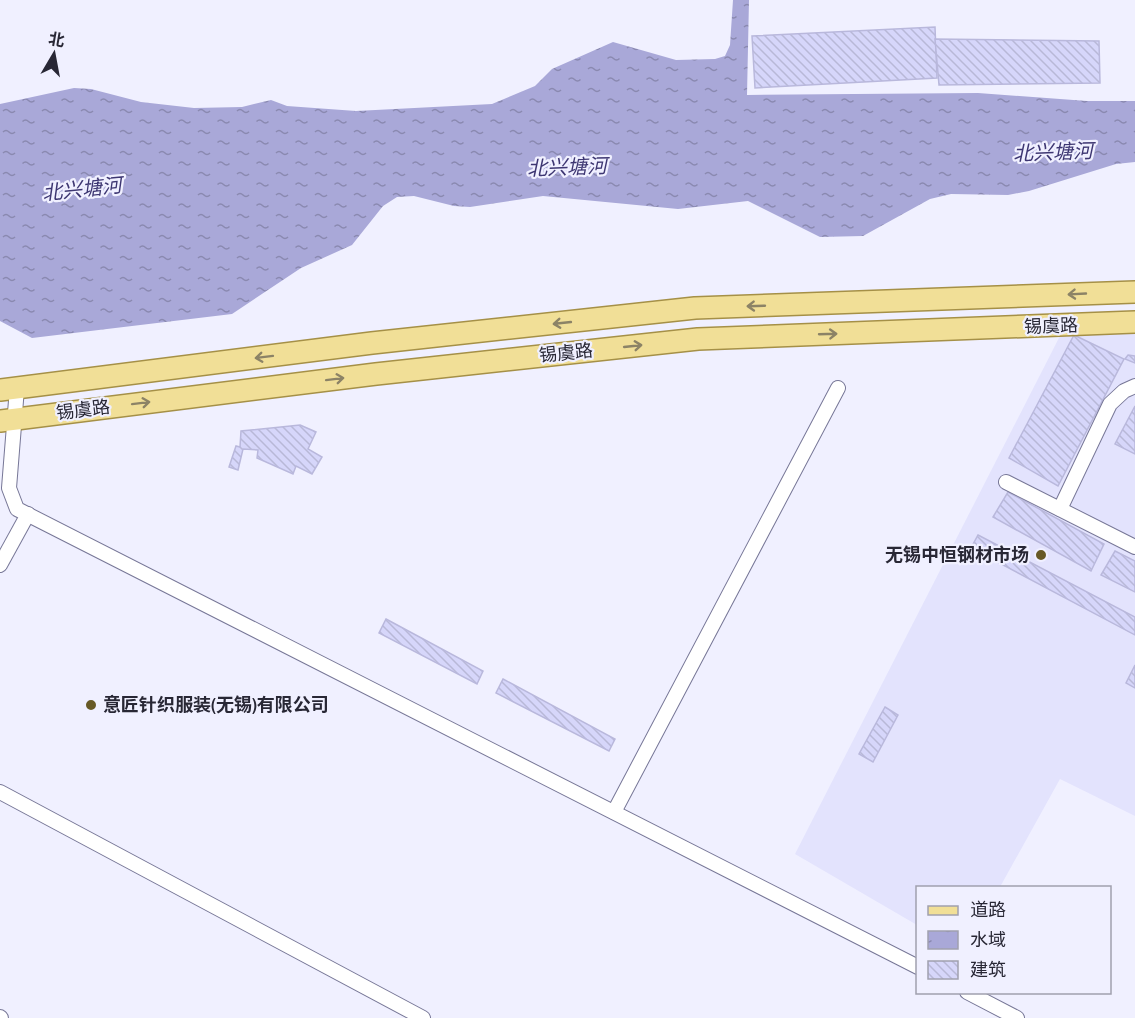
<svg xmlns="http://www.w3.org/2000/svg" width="1135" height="1018" font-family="'Archivo Narrow','Noto Sans SC',sans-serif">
<defs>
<pattern id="water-ripples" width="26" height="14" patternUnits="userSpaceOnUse" patternTransform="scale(1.5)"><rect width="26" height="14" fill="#a9a8d8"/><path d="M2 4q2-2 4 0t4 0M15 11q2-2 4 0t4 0" fill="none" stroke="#8a89b0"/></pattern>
<pattern id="building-back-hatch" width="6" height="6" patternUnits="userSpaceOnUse" patternTransform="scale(1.5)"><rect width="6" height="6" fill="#d6d6fa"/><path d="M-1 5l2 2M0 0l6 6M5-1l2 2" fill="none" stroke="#b8b8d7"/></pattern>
</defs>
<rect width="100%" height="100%" fill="#f0f0ff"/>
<path fill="#e3e3fd" d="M1062 332H1135V816L1060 779 1000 887 918 888 917 925 795 854Z"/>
<path fill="url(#water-ripples)" d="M733 0H749L747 95 978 93 1087 101H1135V162L1116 164 1029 191 1008 195 951 194 930 199 863 236 820 237 748 201 678 209 543 196 470 207 454 206 414 196 397 197 383 206 352 245 301 268 232 314 32 338 0 321V104L74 88 91 89 141 102 194 108 242 107 271 100 287 106 356 111 492 104 535 86 552 69 613 42 676 60 715 59 725 56 730 45Z"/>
<g fill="url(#building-back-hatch)" stroke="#b9b8dc" stroke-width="1.5">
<path d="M935 27 937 78 755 88 752 36Z"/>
<path d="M935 39 1099 41 1100 83 939 85Z"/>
<path d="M1074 335 1124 359 1058 486 1009 458Z"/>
<path d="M1128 355 1135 356V363L1125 359Z"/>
<path d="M1135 406V454L1115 444Z"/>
<path d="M300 425 316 432 308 449 322 457 312 474 296 466 293 474 257 458 258 450 243 449 238 470 229 467 236 446 240 447 241 431Z"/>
<path d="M1008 492 1104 544 1091 571 993 517Z"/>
<path d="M978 535 1135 617V635L971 548Z"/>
<path d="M1115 551 1135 561V592L1101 575Z"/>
<path d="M386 619 483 671 477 684 379 633Z"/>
<path d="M1135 665V688L1126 683Z"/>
<path d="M503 679 615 739 609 751 496 693Z"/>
<path d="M885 707 898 715 873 762 859 754Z"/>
</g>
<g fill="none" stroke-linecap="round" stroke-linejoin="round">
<g stroke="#777797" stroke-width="16">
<g id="street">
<path d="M17 388 9 488 17 509 918 967"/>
<path d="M1006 482 1135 547"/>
<path d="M1060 509 1110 404 1124 391 1135 386"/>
<path d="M0 565 28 514"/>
<path d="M0 792 423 1018"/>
<path d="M614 812 838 388"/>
<path d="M967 992 1017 1018"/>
<path d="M0 1017 1 1018"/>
</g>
</g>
<g stroke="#a59047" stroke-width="24">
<g id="primary">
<path d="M0 390 372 343 695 308 1135 292"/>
<path d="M0 421 376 374 698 339 1135 322"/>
</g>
</g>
<use href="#street" stroke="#fff" stroke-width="14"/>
<use href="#primary" stroke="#f1df97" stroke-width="21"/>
</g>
<defs><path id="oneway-shaft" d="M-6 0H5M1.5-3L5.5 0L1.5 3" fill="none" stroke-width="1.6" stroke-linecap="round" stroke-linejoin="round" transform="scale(1.5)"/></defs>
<g stroke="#8c8366">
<use href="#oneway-shaft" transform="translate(1077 294) rotate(177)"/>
<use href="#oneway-shaft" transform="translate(756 306) rotate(178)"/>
<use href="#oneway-shaft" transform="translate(562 323) rotate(174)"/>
<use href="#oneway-shaft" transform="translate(828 334) rotate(-2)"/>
<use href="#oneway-shaft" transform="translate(633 346) rotate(-6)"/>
<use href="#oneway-shaft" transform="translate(264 357) rotate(173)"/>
<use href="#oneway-shaft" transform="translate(335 379) rotate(-7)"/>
<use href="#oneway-shaft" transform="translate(141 403) rotate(-7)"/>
</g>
<g fill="#675926" stroke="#f0f0ff" stroke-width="2">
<circle cx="1041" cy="555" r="6"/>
<circle cx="91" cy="705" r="6"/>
</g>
<g text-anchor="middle" stroke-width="4.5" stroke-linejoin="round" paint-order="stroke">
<g font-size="18" fill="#282735" stroke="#f0f0ff">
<text transform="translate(1051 326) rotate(-2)" y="6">锡虞路</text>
<text transform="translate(566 353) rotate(-6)" y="6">锡虞路</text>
<text transform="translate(83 410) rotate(-7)" y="6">锡虞路</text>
</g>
<g font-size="18" font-weight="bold" fill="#282735" stroke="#f0f0ff" text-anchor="end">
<text x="1029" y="561">无锡中恒钢材市场</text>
<text x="103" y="711" text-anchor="start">意匠针织服装(无锡)有限公司</text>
</g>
<g font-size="20" font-style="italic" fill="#3d3672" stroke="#f0f0ff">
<text transform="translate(1053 152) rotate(-2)" y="7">北兴塘河</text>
<text transform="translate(567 167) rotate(-2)" y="7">北兴塘河</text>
<text transform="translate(82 189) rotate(-6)" y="7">北兴塘河</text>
</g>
</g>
<rect x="916" y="886" width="195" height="108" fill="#f0f0ff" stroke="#a0a0ae" stroke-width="1.5"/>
<rect x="928" y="906" width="30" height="9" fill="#f1df97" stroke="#a0a0ae" stroke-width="1.5"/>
<text x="970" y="916" font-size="18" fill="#282735">道路</text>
<rect x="928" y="931" width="30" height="18" fill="url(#water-ripples)" stroke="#a0a0ae" stroke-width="1.5"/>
<text x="970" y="946" font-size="18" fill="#282735">水域</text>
<rect x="928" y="961" width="30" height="18" fill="url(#building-back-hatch)" stroke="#a0a0ae" stroke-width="1.5"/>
<text x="970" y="976" font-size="18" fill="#282735">建筑</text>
<g transform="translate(54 54) rotate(10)" stroke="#f0f0ff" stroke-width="4.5" paint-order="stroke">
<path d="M0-4.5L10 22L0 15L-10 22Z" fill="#282735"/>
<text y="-9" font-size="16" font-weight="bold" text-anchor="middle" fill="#282735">北</text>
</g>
</svg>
